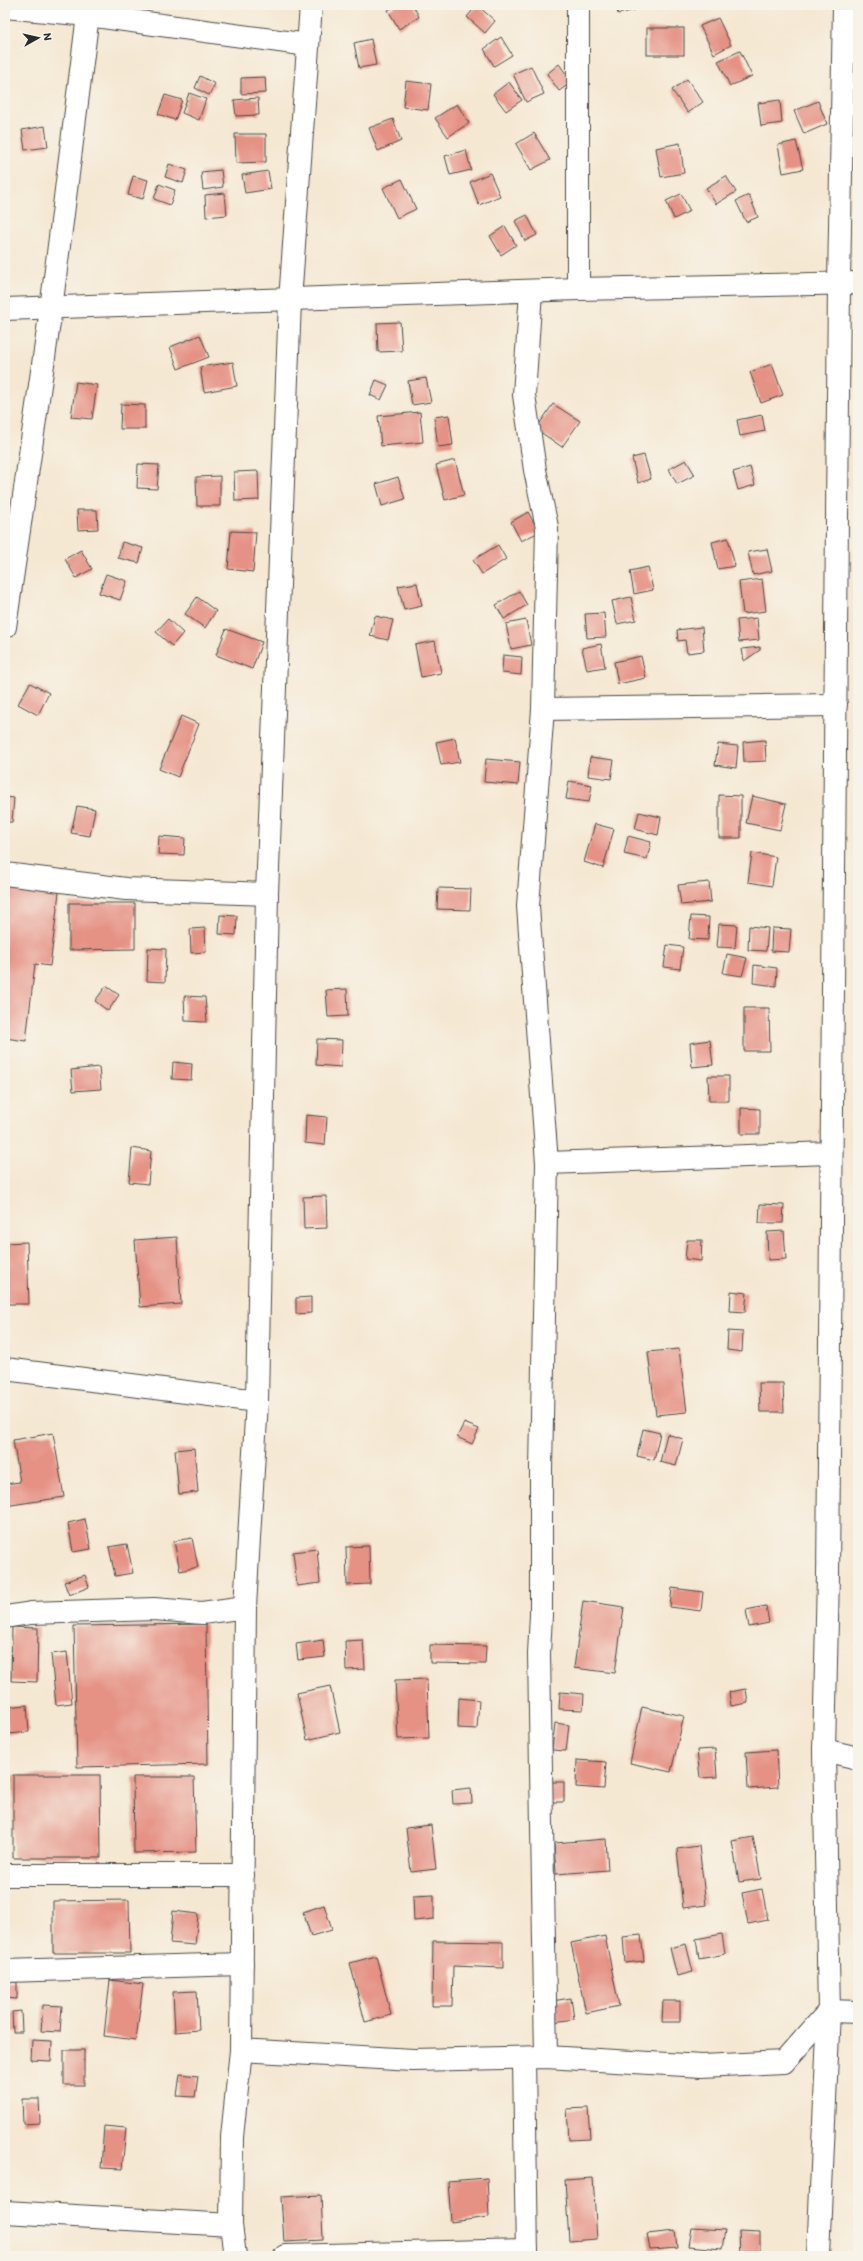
<svg xmlns="http://www.w3.org/2000/svg" width="863" height="2261" font-family="Itim,sans-serif">
<rect width="100%" height="100%" fill="#f7f3e8"/>
<filter id="ink" filterUnits="userSpaceOnUse"><feTurbulence type="fractalNoise" baseFrequency=".025" numOctaves="2"/><feDisplacementMap in="SourceGraphic" scale="8" xChannelSelector="R" yChannelSelector="G"/><feConvolveMatrix kernelMatrix="1 2 1 2 8 2 1 2 1" color-interpolation-filters="sRGB"/></filter>
<filter id="wash" filterUnits="userSpaceOnUse"><feTurbulence type="fractalNoise" baseFrequency=".012" numOctaves="4" result="noise"/><feDisplacementMap in="SourceGraphic" scale="16" xChannelSelector="R" yChannelSelector="G"/><feGaussianBlur stdDeviation="0.9" result="paint"/><feColorMatrix in="noise" values="0 0 0 0 0 0 0 0 0 0 0 0 0 0 0 0 0 1.4 0 .05"/><feComposite in="paint" operator="in"/></filter>
<g filter="url(#wash)">
<rect width="100%" height="100%" fill="#f5e8d3"/>
<g id="blocks">
<g fill="#e59184">
<path d="M397 5H413L419 17 399 29 388 10Z"/>
<path d="M477 5 495 21 485 33 467 17Z"/>
<path d="M615 5H633L635 10 618 14Z"/>
<path d="M718 18 731 45 714 54 700 26Z"/>
<rect x="647" y="28" width="37" height="27"/>
<path d="M501 37 512 55 494 66 484 49Z"/>
<path d="M371 39 376 65 359 68 354 43Z"/>
<path d="M740 51 752 76 730 86 718 61Z"/>
<path d="M559 64 572 82 559 91 547 74Z"/>
<path d="M531 66 544 94 526 102 513 74Z"/>
<path d="M200 76 215 84 209 95 195 88Z"/>
<path d="M265 77 266 93 241 94V78Z"/>
<path d="M687 79 703 102 688 113 672 90Z"/>
<path d="M406 81 431 84 428 110 403 107Z"/>
<path d="M509 82 522 100 506 111 493 94Z"/>
<path d="M189 93 206 99 199 120 182 113Z"/>
<path d="M165 95 182 100 175 120 158 114Z"/>
<path d="M258 98 259 115 236 116 234 100Z"/>
<path d="M780 100 782 123 761 126 758 103Z"/>
<path d="M818 101 827 124 804 134 794 111Z"/>
<path d="M457 104 469 123 448 137 435 118Z"/>
<path d="M393 119 401 141 378 151 369 128Z"/>
<path d="M45 126 48 147 25 150 22 130Z"/>
<path d="M534 133 550 160 531 170 516 144Z"/>
<path d="M235 134H266V162L236 163Z"/>
<path d="M796 141 803 169 783 173 778 145Z"/>
<path d="M680 143 684 173 661 177 656 148Z"/>
<path d="M466 150 471 170 450 175 445 156Z"/>
<path d="M169 164 187 170 183 183 165 177Z"/>
<path d="M221 170 223 187 203 190 201 172Z"/>
<path d="M268 171 271 189 245 193 242 175Z"/>
<path d="M490 173 500 196 479 205 470 182Z"/>
<path d="M133 176 148 180 143 199 128 195Z"/>
<path d="M726 176 736 192 716 204 706 188Z"/>
<path d="M402 179 416 209 397 218 383 188Z"/>
<path d="M159 184 175 190 170 205 154 199Z"/>
<path d="M225 193 227 215 206 217 205 195Z"/>
<path d="M681 194 690 211 674 219 666 201Z"/>
<path d="M749 195 758 217 746 222 736 201Z"/>
<path d="M527 215 537 235 525 241 515 221Z"/>
<path d="M505 226 516 245 501 255 490 236Z"/>
<path d="M400 322 402 351 378 352 377 323Z"/>
<path d="M200 335 209 357 178 369 170 347Z"/>
<path d="M233 362 237 386 204 392 200 367Z"/>
<path d="M772 364 783 395 761 403 750 372Z"/>
<path d="M426 378 431 402 412 405 408 381Z"/>
<path d="M376 380 388 385 381 400 370 395Z"/>
<path d="M76 382 97 385 92 419 71 417Z"/>
<path d="M121 404 145 405V429H120Z"/>
<path d="M553 404 580 421 562 447 536 429Z"/>
<path d="M420 412 423 442 381 446 378 416Z"/>
<path d="M449 415 453 445 438 447 434 417Z"/>
<path d="M762 415 765 431 740 436 737 420Z"/>
<path d="M644 455 651 479 638 483 632 458Z"/>
<path d="M455 460 464 495 445 500 436 465Z"/>
<path d="M686 460 695 475 677 484 669 469Z"/>
<path d="M138 464 159 465 157 489 137 488Z"/>
<path d="M750 467 755 485 738 490 733 472Z"/>
<path d="M258 471 259 500 235 501 234 472Z"/>
<path d="M220 476V506H197L196 477Z"/>
<path d="M398 477 405 499 382 506 376 484Z"/>
<path d="M77 510H97L98 529 78 530Z"/>
<path d="M528 512 539 532 521 541 511 522Z"/>
<path d="M231 531 256 532 253 572 228 569Z"/>
<path d="M728 538 735 566 718 569 712 542Z"/>
<path d="M122 542 143 548 139 563 118 558Z"/>
<path d="M498 545 506 559 482 574 473 560Z"/>
<path d="M767 549 772 571 753 575 748 552Z"/>
<path d="M81 550 92 569 76 578 65 559Z"/>
<path d="M648 567 653 590 634 594 630 571Z"/>
<path d="M106 574 127 581 120 600 99 593Z"/>
<path d="M762 579 766 611 743 614 739 582Z"/>
<path d="M417 583 422 606 404 610 398 586Z"/>
<path d="M519 591 527 605 504 619 496 605Z"/>
<path d="M197 597 216 611 205 628 185 614Z"/>
<path d="M631 597 636 620 617 624 612 601Z"/>
<path d="M604 613 606 637 587 638 585 614Z"/>
<path d="M375 616 393 620 388 640 370 636Z"/>
<path d="M757 618 759 640 739 642 737 620Z"/>
<path d="M168 619 183 633 172 646 156 632Z"/>
<path d="M526 620 531 645 511 649 506 624Z"/>
<path d="M702 627 704 651 687 653 685 640 678 641 677 630Z"/>
<path d="M226 629 262 642 252 669 216 655Z"/>
<path d="M435 641 441 673 421 677 415 645Z"/>
<path d="M601 644 605 667 587 670 582 648Z"/>
<path d="M760 647V650L744 661 742 649Z"/>
<path d="M503 655 522 657 521 675 502 673Z"/>
<path d="M641 656 646 678 618 684 614 662Z"/>
<path d="M30 683 49 693 38 715 18 704Z"/>
<path d="M181 716 199 724 178 777 159 769Z"/>
<path d="M455 738 460 762 441 765 436 742Z"/>
<path d="M765 740 766 761 744 762 743 742Z"/>
<path d="M718 744 738 746 736 768 715 765Z"/>
<path d="M590 757 614 760 611 779 588 776Z"/>
<path d="M486 759 520 762 518 785 484 782Z"/>
<path d="M569 781 592 785 589 802 566 799Z"/>
<path d="M719 795 741 796V838H719Z"/>
<path d="M752 796 786 804 780 830 746 823Z"/>
<path d="M5 797 14 798 12 822H5Z"/>
<path d="M77 806 95 809 90 836 71 833Z"/>
<path d="M639 812 661 817 658 835 635 829Z"/>
<path d="M595 824 614 829 603 868 584 862Z"/>
<path d="M159 836 185 838 184 855 158 854Z"/>
<path d="M628 836 651 842 647 859 624 854Z"/>
<path d="M752 853 776 857 772 886 748 882Z"/>
<path d="M709 882 711 902 681 905 678 885Z"/>
<path d="M5 885 59 892 50 966 35 964 26 1041 5 1038Z"/>
<path d="M438 888 471 889 470 910 437 909Z"/>
<path d="M69 903H135V949L69 950Z"/>
<path d="M220 915 237 916 236 935 219 934Z"/>
<path d="M691 916 709 917 708 940 689 939Z"/>
<path d="M719 924 737 925 735 948 717 947Z"/>
<path d="M749 926 768 928 766 951 748 950Z"/>
<path d="M205 928 206 952 191 953 190 929Z"/>
<path d="M772 928 791 929 789 952 771 951Z"/>
<path d="M667 945 683 947 680 969 664 967Z"/>
<path d="M148 948 166 949 165 982 147 981Z"/>
<path d="M727 954 747 958 742 976 723 973Z"/>
<path d="M754 965 777 968 776 986 753 983Z"/>
<path d="M106 986 119 995 108 1011 95 1001Z"/>
<path d="M347 989 348 1016 328 1017 326 990Z"/>
<path d="M184 996 205 997 207 1022 185 1021Z"/>
<path d="M744 1008H769L770 1051H744Z"/>
<path d="M317 1039 342 1040 341 1067 316 1065Z"/>
<path d="M710 1040 713 1065 692 1067 690 1043Z"/>
<path d="M173 1062 192 1064 191 1080 172 1079Z"/>
<path d="M99 1067 101 1089 73 1091 71 1070Z"/>
<path d="M708 1076H729V1101H709Z"/>
<path d="M741 1108 760 1109V1134H741Z"/>
<path d="M306 1115 327 1117 325 1145 305 1143Z"/>
<path d="M132 1148 151 1151 148 1184 129 1182Z"/>
<path d="M326 1196 327 1228 304 1229 303 1197Z"/>
<path d="M760 1204 784 1205 783 1223H759Z"/>
<path d="M784 1231 786 1259 768 1260 767 1232Z"/>
<path d="M177 1237 181 1304 140 1307 135 1240Z"/>
<path d="M687 1240H702L701 1261 685 1259Z"/>
<path d="M27 1242 29 1304H5V1243Z"/>
<path d="M731 1291 747 1293 745 1312 730 1311Z"/>
<path d="M311 1297V1313L296 1314V1298Z"/>
<path d="M728 1331 743 1332 742 1352 727 1350Z"/>
<path d="M679 1349 687 1412 656 1415 648 1352Z"/>
<path d="M759 1383H783L784 1412H760Z"/>
<path d="M464 1423 479 1429 472 1444 457 1437Z"/>
<path d="M643 1429 660 1433 654 1460 637 1456Z"/>
<path d="M53 1433 64 1497 5 1506V1484L20 1482 13 1440Z"/>
<path d="M667 1434 683 1439 676 1466 660 1462Z"/>
<path d="M194 1448 198 1492 179 1494 175 1450Z"/>
<path d="M85 1519 91 1549 73 1552 68 1523Z"/>
<path d="M192 1538 198 1567 180 1571 174 1541Z"/>
<path d="M127 1544 133 1573 115 1576 109 1547Z"/>
<path d="M369 1546 370 1584 347 1585 346 1547Z"/>
<path d="M317 1549 320 1583 297 1586 293 1552Z"/>
<path d="M85 1575 89 1587 69 1595 64 1582Z"/>
<path d="M672 1588 703 1592 701 1611 670 1607Z"/>
<path d="M583 1601 624 1607 615 1673 574 1668Z"/>
<path d="M766 1606 769 1623 749 1627 746 1610Z"/>
<path d="M206 1624 208 1764 77 1767 74 1626Z"/>
<path d="M12 1627 38 1628 37 1682 11 1681Z"/>
<path d="M323 1640 325 1657 298 1660 296 1644Z"/>
<path d="M363 1640 365 1669 346 1670 345 1641Z"/>
<path d="M430 1645 486 1646 485 1664 430 1663Z"/>
<path d="M67 1652 72 1703 56 1705 51 1654Z"/>
<path d="M6 1654 8 1671H5V1655Z"/>
<path d="M427 1679 429 1738 398 1739 395 1680Z"/>
<path d="M330 1686 340 1732 307 1740 297 1693Z"/>
<path d="M746 1689 748 1703 731 1706 729 1692Z"/>
<path d="M560 1692 584 1694 583 1710 559 1709Z"/>
<path d="M459 1698 479 1700 477 1729 458 1728Z"/>
<path d="M27 1705 29 1732 8 1734 6 1707Z"/>
<path d="M642 1707 684 1716 671 1772 630 1763Z"/>
<path d="M555 1723 569 1725 566 1751 552 1750Z"/>
<path d="M715 1749 717 1777 700 1778 697 1750Z"/>
<path d="M776 1750 778 1787 748 1789 746 1752Z"/>
<path d="M577 1760 606 1762 604 1789 576 1787Z"/>
<path d="M13 1775H100L101 1858H13Z"/>
<path d="M133 1777H194L196 1852 134 1853Z"/>
<path d="M548 1782H564V1802H549Z"/>
<path d="M471 1788 472 1803 453 1804 452 1790Z"/>
<path d="M431 1825 436 1869 411 1872 406 1828Z"/>
<path d="M753 1837 761 1879 739 1882 732 1841Z"/>
<path d="M606 1839 608 1870 556 1874 554 1843Z"/>
<path d="M699 1846 706 1905 683 1908 677 1849Z"/>
<path d="M762 1889 768 1920 748 1924 742 1893Z"/>
<path d="M434 1895V1919L414 1921 413 1896Z"/>
<path d="M129 1900 130 1953H53V1901Z"/>
<path d="M324 1905 332 1930 311 1936 303 1912Z"/>
<path d="M173 1911 198 1914 195 1945 170 1943Z"/>
<path d="M722 1934 725 1954 699 1959 696 1939Z"/>
<path d="M641 1935 644 1961 625 1963 623 1937Z"/>
<path d="M605 1936 619 2006 586 2013 571 1943Z"/>
<path d="M433 1941 503 1942V1968L453 1966 452 2006H432Z"/>
<path d="M686 1944 693 1972 677 1976 670 1948Z"/>
<path d="M376 1956 391 2015 365 2022 350 1963Z"/>
<path d="M110 1980 143 1984 136 2040 104 2036Z"/>
<path d="M5 1982H17V1999L5 1998Z"/>
<path d="M197 1991 199 2030 175 2032 173 1992Z"/>
<path d="M571 1998 574 2019 554 2022 552 2001Z"/>
<path d="M663 2001H680V2022H662Z"/>
<path d="M43 2005 62 2006 60 2032 41 2031Z"/>
<path d="M21 2011 22 2032H13L12 2012Z"/>
<path d="M32 2040 52 2041 51 2061 31 2060Z"/>
<rect x="64" y="2050" width="20" height="35"/>
<path d="M180 2074 198 2076 195 2097 177 2096Z"/>
<path d="M22 2099H39L40 2123 23 2124Z"/>
<path d="M588 2108 590 2139 569 2140 567 2109Z"/>
<path d="M104 2126 126 2128 122 2169 101 2168Z"/>
<path d="M487 2178 489 2217 451 2222 448 2181Z"/>
<path d="M593 2178 597 2239 569 2241 565 2180Z"/>
<path d="M321 2195 323 2240 284 2242 281 2197Z"/>
<path d="M691 2228 725 2230 722 2249 688 2246Z"/>
<path d="M675 2231 677 2248 650 2250 647 2234Z"/>
<path d="M739 2231 760 2232V2256H740Z"/>
</g>
</g>
</g>
<g filter="url(#ink)">
<use href="#blocks" fill-opacity="0" stroke="#494744" stroke-width="1"/>
<g fill="none" stroke-linecap="round" stroke-linejoin="round">
<g stroke="#494744" stroke-width="24">
<g id="street">
<path d="M578 5V289"/>
<path d="M5 7 88 15 308 45"/>
<path d="M531 291 524 395 535 470 547 527 543 709 528 906 547 1163"/>
<path d="M5 309 578 289 858 283"/>
<path d="M5 627 51 309 88 15"/>
<path d="M543 709 836 705"/>
<path d="M5 874 126 889 267 894 290 301 311 5"/>
<path d="M5 1369 257 1401"/>
<path d="M5 1617 31 1613 154 1609 202 1613 245 1607 257 1401 267 894"/>
<path d="M824 1750 858 1758"/>
<path d="M5 1875H243"/>
<path d="M5 1971 242 1964"/>
<path d="M829 2011 858 2012"/>
<path d="M241 2050 245 1607"/>
<path d="M546 2057 539 1654 541 1615V1469L547 1163 831 1153"/>
<path d="M524 2059 527 2256"/>
<path d="M5 2212 231 2225 232 2137 241 2050 413 2060 546 2057 702 2066 784 2062 829 2011"/>
<path d="M231 2225 235 2256"/>
<path d="M285 2256 527 2250"/>
<path d="M818 2256 829 2011 824 1750 828 1576 839 283 844 5"/>
</g>
</g>
<use href="#street" stroke="#fff" stroke-width="22"/>
</g>
</g>
<rect width="863" height="2261" fill="none" stroke="#f7f3e8" stroke-width="20"/>
<g transform="translate(38 38) rotate(82)" stroke="#f7f3e8" stroke-width="3" paint-order="stroke">
<path d="M0-3L7 15L0 10L-7 15Z" fill="#2b2b2b"/>
<text y="-6" font-size="11" font-weight="bold" text-anchor="middle" fill="#2b2b2b">N</text>
</g>
</svg>
